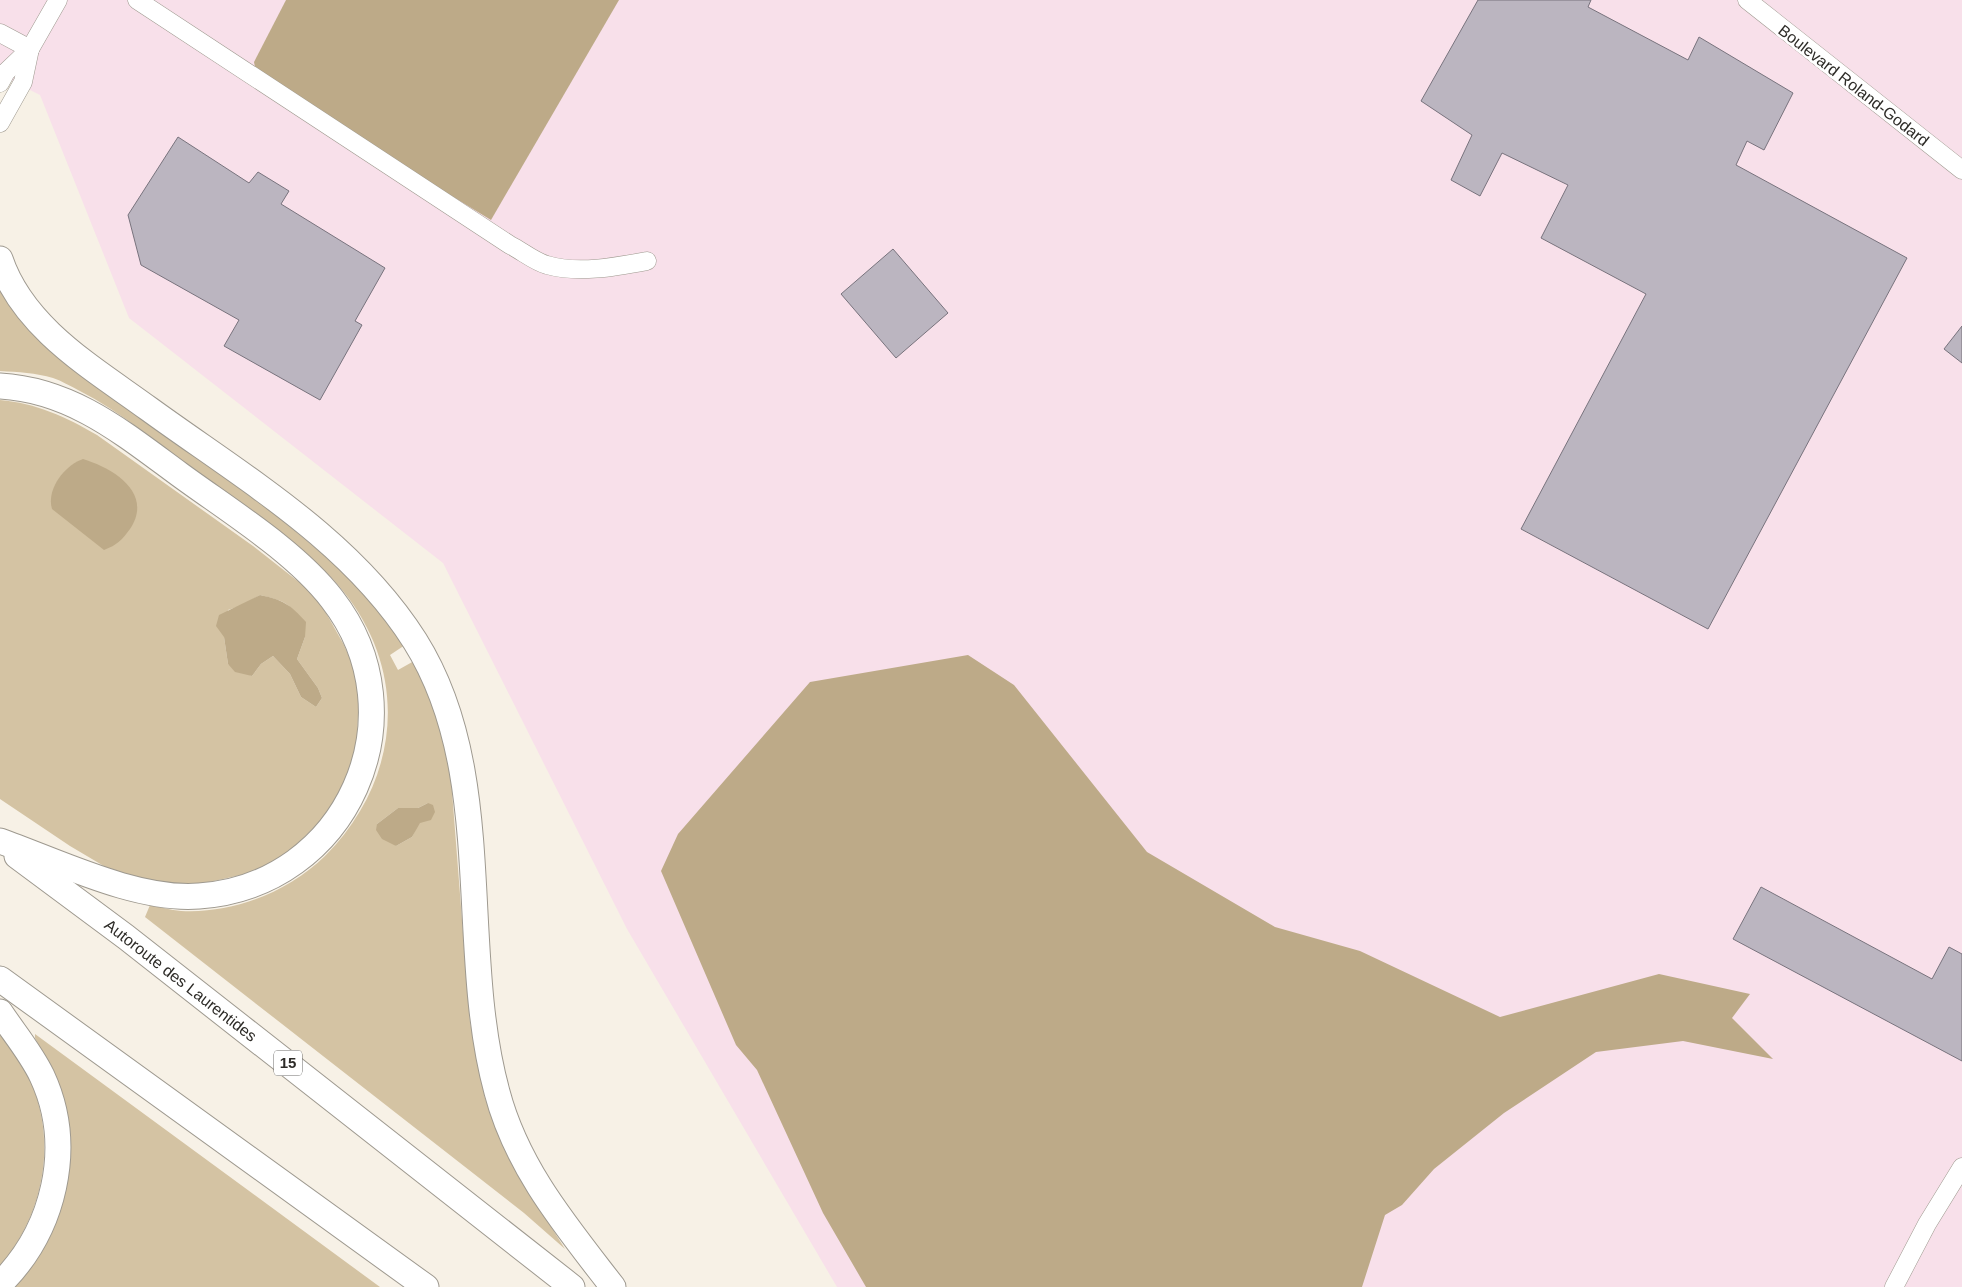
<svg xmlns="http://www.w3.org/2000/svg" width="1962" height="1287" font-family="Arial,sans-serif">
<rect width="100%" height="100%" fill="#f7f1e6"/>
<path fill="#f8e0ea" d="M0 0H1962V1287H837L627 929 443 563 129 318 40 95 0 75Z"/>
<g fill="#d4c3a3" fill-rule="evenodd">
<path d="M0 287 359 584 405 645 390 655 398 670 414 661C433 698 443 738 451 779L470 1022 485 1098 496 1129 513 1166 565 1249 524 1213 145 917 150 905C160 907 171 910 181 911 233 914 288 892 325 856 399 782 411 675 343 591 309 548 248 511 203 478 163 447 123 413 78 390 70 386 62 381 53 378 36 373 18 372 0 371ZM428 803 412 837 396 846 377 824 398 808H418Z"/>
<path d="M0 400C36 403 66 417 97 435L253 546 304 586 321 604 344 645 354 668 359 690 357 741 345 786 328 814 293 848 276 860 254 872 205 883 179 885 119 875 70 846 0 799ZM260 595C294 603 292 606 305 637L297 659 318 688 322 698 316 707 301 697 290 674 273 656 261 664 252 676 228 664 224 637 228 610 243 605Z"/>
<path d="M35 1034 380 1287H14C51 1240 68 1205 67 1145 67 1128 67 1112 63 1096 57 1075 44 1057 35 1038Z"/>
<path d="M0 1035C61 1100 57 1199 0 1266Z"/>
</g>
<g fill="#bdaa88">
<path d="M286 0H619L491 220 257 77 254 62Z"/>
<path d="M83 459C113 468 154 493 130 529 122 540 117 545 104 550L52 509C46 489 65 465 83 459Z"/>
<path d="M260 595C283 600 290 604 306 622L305 637 297 659 318 688 322 698 316 707 301 697 290 674 273 656 261 664 252 676 235 672 228 664 224 637 216 626 219 615Z"/>
<path d="M968 655 1014 685 1147 852 1275 927 1360 951 1500 1017 1659 974 1750 994 1732 1018 1773 1059 1683 1041 1596 1052 1504 1113 1434 1169 1402 1205 1385 1215 1362 1287H866L823 1213 757 1070 736 1045 661 871 678 834 810 682Z"/>
<path d="M428 803 433 805 435 812 431 820 420 823 412 837 396 846 382 839 376 830 377 824 398 808H418Z"/>
</g>
<g fill="#bbb5c0" stroke="#78737d">
<path d="M1478 0H1591L1588 7 1688 60 1699 37 1793 93 1764 150 1747 141 1736 165 1907 258 1708 629 1521 529 1646 294 1541 238 1568 185 1502 153 1480 196 1451 180 1472 135 1421 101Z"/>
<path d="M178 137 249 183 258 172 289 191 281 204 385 268 355 321 362 325 320 400 224 346 239 320 141 265 128 215Z"/>
<path d="M893 249 948 313 896 358 841 294Z"/>
<path d="M1962 326V363L1944 349Z"/>
<path d="M1761 887 1932 979 1949 947 1962 954V1061L1733 939Z"/>
</g>
<g fill="none" stroke-linecap="round" stroke-linejoin="round">
<g stroke="#9e998f" stroke-width="19">
<g id="minor">
<path d="M137 0 510 245C522 251 535 262 547 265 578 274 615 267 647 261"/>
<path d="M1747 0 1962 170"/>
<path d="M0 33 30 49"/>
<path d="M0 83 6 72 30 49 58 0"/>
<path d="M0 123 23 82 30 49"/>
<path d="M1894 1287 1927 1224 1962 1167"/>
</g>
</g>
<g stroke="#9e998f" stroke-width="27">
<g id="highway">
<path d="M0 259C23 328 93 368 149 409 244 478 351 540 415 641 498 773 457 946 497 1092 517 1168 566 1226 613 1287"/>
<path d="M0 386C72 390 123 433 179 474 228 510 295 551 332 599 423 716 347 886 199 896 137 901 59 862 0 841"/>
<path d="M17 856 126 937 572 1287"/>
<path d="M0 979 426 1287"/>
<path d="M0 1012C14 1033 31 1053 42 1076 75 1147 54 1231 0 1284"/>
</g>
</g>
<use href="#minor" stroke="#fff" stroke-width="18"/>
<use href="#highway" stroke="#fff" stroke-width="25"/>
</g>
<g text-anchor="middle" stroke-width="5" stroke-linejoin="round" paint-order="stroke">
<rect fill="#fff" stroke="#6c6b68" stroke-width="1" x="274" y="1050.5" width="28" height="25" rx="4"/>
<g font-size="15" font-weight="bold" fill="#2d2b27">
<text x="288" y="1068">15</text>
</g>
<g font-size="16" fill="#2d2b27" stroke="#fff">
<text transform="translate(1854 85) rotate(38)" y="6">Boulevard Roland-Godard</text>
<text transform="translate(181 980) rotate(38)" y="6">Autoroute des Laurentides</text>
</g>
</g>
</svg>
